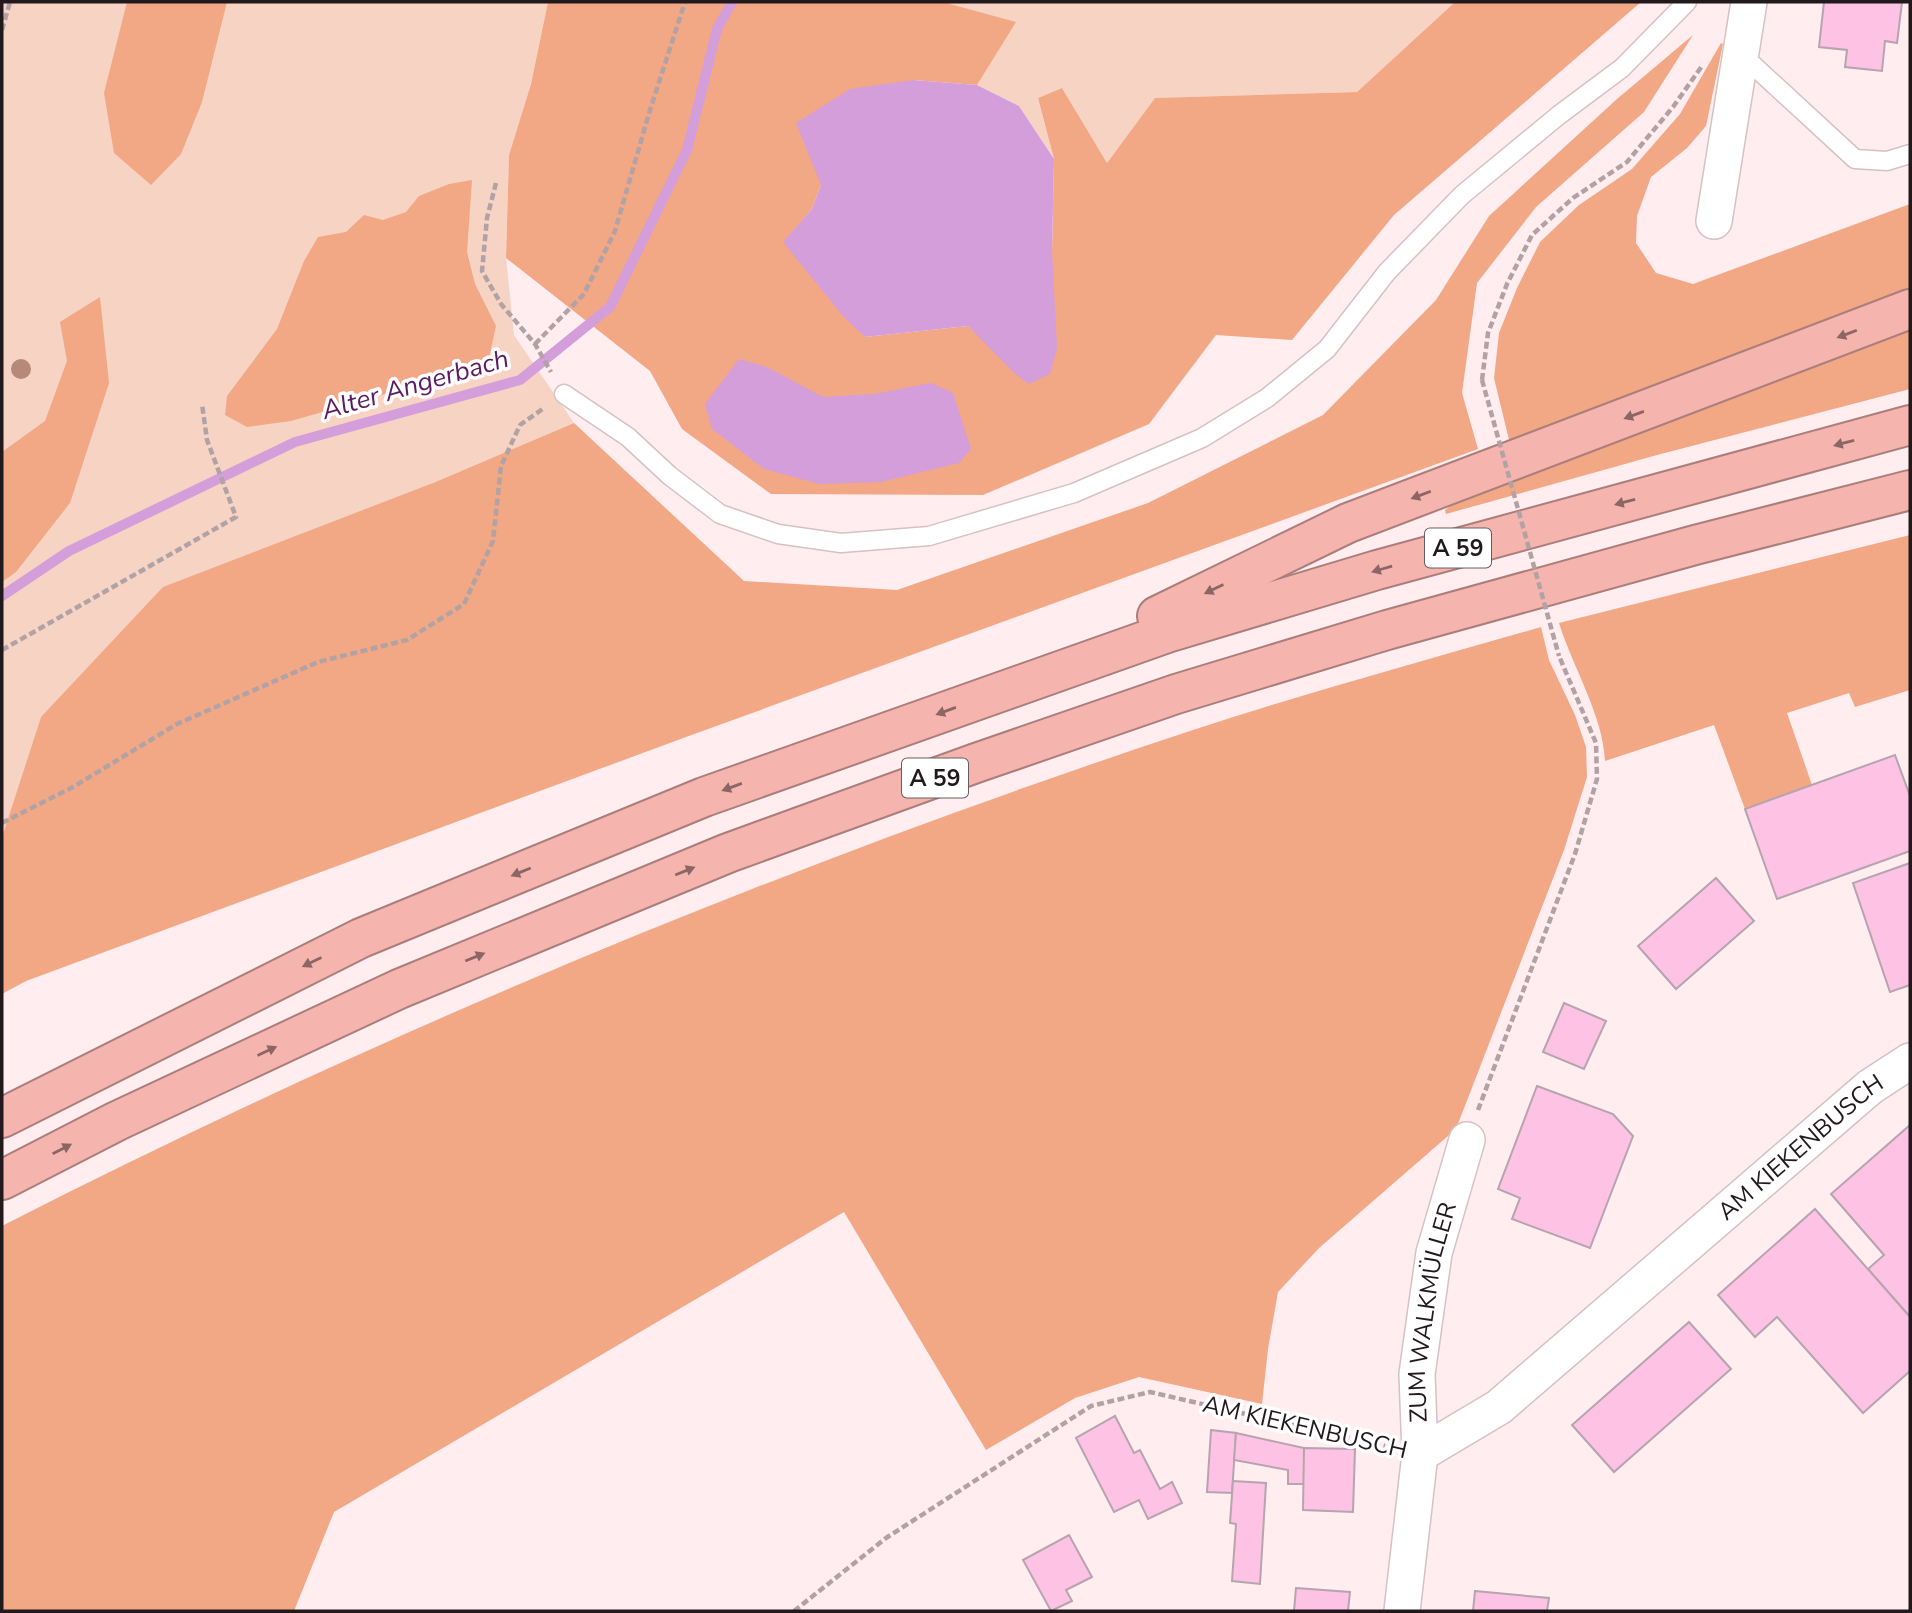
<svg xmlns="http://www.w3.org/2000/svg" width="1912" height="1613" font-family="'Nunito Sans',sans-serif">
<rect width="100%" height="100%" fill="#ffedf0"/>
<g fill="#f7d3c4">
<path d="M2 2H548L531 84 509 155 506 258 514 335 574 423 433 483 41 717 2 837Z"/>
<path d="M943 2H1455L1357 92 1155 98 1107 163 1062 88 1038 98 1054 159 1019 106 977 85 1015 22Z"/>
</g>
<g fill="#f2a785">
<path d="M127 2H227L202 102 181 154 151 185 114 153 104 93Z"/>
<path d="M548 2H943L1016 22 977 85 914 80 821 185 812 209 784 242 865 337 968 326 991 347 1052 251 1054 159 1038 98 1062 88 1107 163 1155 98 1357 92 1455 2H1641L1394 215 1292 340 1216 335 1149 424 983 495 771 494 682 429 650 371 506 258 509 155 531 84Z"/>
<path d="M1693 35 1644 112 1536 207 1477 283 1462 393 1478 449 686 737 26 981 2 994V837L41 717 163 587 433 483 574 423 744 581 897 590 1148 503 1323 415 1436 300 1489 216 1617 99Z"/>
<path d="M1721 43 1723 44 1706 126 1687 148 1651 177 1637 216 1636 243 1656 273 1693 284 1910 204V294L1510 444 1494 378 1499 333 1517 288 1540 242 1579 205 1632 169 1680 114Z"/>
<path d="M472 180 467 252 475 284 496 326 489 358 427 382 291 421 247 427 225 415 227 396 277 329 304 261 318 237 346 232 364 215 383 220 406 212 419 196 449 184Z"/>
<path d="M100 297 109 383 70 503 16 572 2 582V452L45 421 67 361 60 322Z"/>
<path d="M1910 331V389L1657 455 1446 514 1445 510 1458 500 1556 462 1708 408Z"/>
<path d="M1910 535V690L1855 707 1849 693 1787 713 1812 785 1745 809 1714 725 1605 761C1603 715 1573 668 1559 623Z"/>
<path d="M1541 627 1549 660 1575 715 1586 747 1587 777 1564 850 1456 1129 1319 1248 1278 1292 1268 1349 1262 1404 1139 1377 1075 1398 986 1450 844 1212 334 1512 294 1611H2V1226C384 1031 782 866 1190 731 1305 693 1424 661 1541 627Z"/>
</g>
<g fill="#d39ed9">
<path d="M914 80 977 85 1019 106 1054 159 1052 251 1057 348 1050 374 1029 384 1014 373 968 326 865 337 843 316 783 242 812 209 821 185 796 123 850 89Z"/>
<path d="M739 359 767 367 823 397 874 394 931 383 953 393 971 449 959 463 881 482 819 484 764 469 712 429 705 404Z"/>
</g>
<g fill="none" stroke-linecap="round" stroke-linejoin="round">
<path stroke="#d39ed9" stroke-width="10" d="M2 596 69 551 295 442 520 380 610 307 687 150 717 29 732 2"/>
</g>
<g fill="#fdc2e4" stroke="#b6a4ae" stroke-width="2">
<path d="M1824 2H1902L1897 43 1885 41 1882 71 1845 67 1847 50 1819 47Z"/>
<path d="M1895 755 1910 796V851L1777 899 1745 809Z"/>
<path d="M1910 863V985L1890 992 1853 883Z"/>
<path d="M1716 878 1754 921 1676 989 1638 946Z"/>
<path d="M1564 1003 1606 1021 1584 1069 1543 1052Z"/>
<path d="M1537 1086 1613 1114 1633 1136 1590 1248 1512 1219 1520 1198 1498 1189Z"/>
<path d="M1910 1125V1317L1868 1269 1884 1255 1831 1194Z"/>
<path d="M1815 1209 1910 1317V1371L1863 1413 1777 1317 1755 1337 1718 1295Z"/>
<path d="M1689 1322 1731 1369 1614 1472 1572 1425Z"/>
<path d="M1115 1416 1134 1453 1140 1450 1160 1489 1172 1482 1182 1503 1148 1519 1139 1500 1114 1512 1076 1438Z"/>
<path d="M1211 1430 1236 1433 1232 1493 1207 1492Z"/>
<path d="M1236 1433 1304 1448V1484H1288V1470L1234 1460Z"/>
<path d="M1304 1448 1355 1449 1353 1512 1303 1510Z"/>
<path d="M1233 1481 1266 1483 1260 1584 1232 1581 1236 1524 1230 1523Z"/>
<path d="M1069 1535 1092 1577 1066 1590 1072 1601 1051 1611 1023 1560Z"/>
<path d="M1296 1588 1350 1592 1348 1611H1294Z"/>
<path d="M1475 1591 1549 1598 1547 1611H1473Z"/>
</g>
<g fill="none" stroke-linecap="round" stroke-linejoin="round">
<g stroke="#d6c1c5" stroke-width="21">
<g id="service">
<path d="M1741 54 1855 159 1887 161 1910 154"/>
<path d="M564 394 628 437 670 476 720 514 778 534 841 543 929 536 1074 493 1202 438 1267 398 1327 349 1387 272 1462 195 1559 115 1622 68 1687 2"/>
</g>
</g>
<g stroke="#d6c1c5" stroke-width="38">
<g id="minor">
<path d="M1714 221 1749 2"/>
<path id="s1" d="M1420 1454 1499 1407 1870 1087 1910 1061"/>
<path id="s2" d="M1402 1611 1420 1454 1417 1374 1434 1253 1467 1140"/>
</g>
</g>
<g stroke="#ab7e7b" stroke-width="42">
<g id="motorway">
<path d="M1157 616 1348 523 1910 309"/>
<path d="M2 1118 361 938 704 797 1167 633 1377 570 1910 425"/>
<path d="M2 1180 117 1121 399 989 728 853 976 763 1176 694 1387 630 1695 545 1910 490"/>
</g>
</g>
<g stroke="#b1a2a5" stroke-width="4.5" stroke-dasharray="7 3.5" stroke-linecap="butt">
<path d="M2 30 10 2"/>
<path d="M496 183 487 218 482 271 501 304 535 344 551 372"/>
<path d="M535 344 584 294 615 231 650 110 685 2"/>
<path d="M1482 380 1488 333 1507 284 1532 235 1573 198 1627 162 1673 107 1702 66"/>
<path d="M2 650 236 517 207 440 202 404"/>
<path d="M2 823 73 787 177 724 318 662 407 640 464 604 493 541 501 466 520 425 544 408"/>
<path d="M1478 1110 1575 854 1597 779 1596 743 1559 656"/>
<path d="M794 1611 886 1538 1091 1406 1150 1392 1385 1446"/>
</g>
<use href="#service" stroke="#fff" stroke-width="18"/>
<use href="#minor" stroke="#fff" stroke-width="35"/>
<use href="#motorway" stroke="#f6b4ae" stroke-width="38"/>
<path stroke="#b1a2a5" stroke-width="4.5" stroke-dasharray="7 3.5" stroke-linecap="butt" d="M1482 380 1559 656"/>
</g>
<circle fill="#b68978" cx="21" cy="369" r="10"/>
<defs><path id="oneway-solid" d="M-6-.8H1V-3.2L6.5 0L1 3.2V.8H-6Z" transform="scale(1.75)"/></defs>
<g fill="#8c6664">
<use href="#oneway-solid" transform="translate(1847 334) rotate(159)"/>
<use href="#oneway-solid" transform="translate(1634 415) rotate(160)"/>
<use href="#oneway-solid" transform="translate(1844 443) rotate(165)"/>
<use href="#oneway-solid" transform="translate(1421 495) rotate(159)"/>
<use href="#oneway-solid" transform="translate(1625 502) rotate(165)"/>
<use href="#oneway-solid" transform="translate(1382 569) rotate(164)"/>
<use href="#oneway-solid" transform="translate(1214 589) rotate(154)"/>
<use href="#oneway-solid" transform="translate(946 711) rotate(160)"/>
<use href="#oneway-solid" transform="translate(732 787) rotate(160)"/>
<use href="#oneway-solid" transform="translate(685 871) rotate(-22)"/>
<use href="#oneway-solid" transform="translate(521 872) rotate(158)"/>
<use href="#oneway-solid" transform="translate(475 957) rotate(-22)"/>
<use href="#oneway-solid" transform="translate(312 962) rotate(154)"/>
<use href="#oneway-solid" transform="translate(267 1051) rotate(-25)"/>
<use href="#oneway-solid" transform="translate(62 1149) rotate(-27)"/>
</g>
<g text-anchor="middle" stroke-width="7" stroke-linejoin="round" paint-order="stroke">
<g fill="#fff" stroke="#645e5f" stroke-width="2">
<rect x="1425" y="528.5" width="66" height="39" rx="5"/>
<rect x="902" y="758.5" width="66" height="39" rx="5"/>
</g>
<g font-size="23" font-weight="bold" fill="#21191b">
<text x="1458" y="556">A 59</text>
<text x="935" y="786">A 59</text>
</g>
<g font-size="24" fill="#21191b" stroke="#fff">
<text dy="8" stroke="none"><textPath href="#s1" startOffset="490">AM KIEKENBUSCH</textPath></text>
<text dy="8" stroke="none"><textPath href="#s2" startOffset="301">ZUM WALKMÜLLER</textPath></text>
<text transform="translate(1305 1427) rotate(13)" y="8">AM KIEKENBUSCH</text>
</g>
<g font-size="26" font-style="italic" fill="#5a1b62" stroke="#fff">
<text transform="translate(415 384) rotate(-16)" y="9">Alter Angerbach</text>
</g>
</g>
<rect width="1912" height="1613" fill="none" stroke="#21191b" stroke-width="7"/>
</svg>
